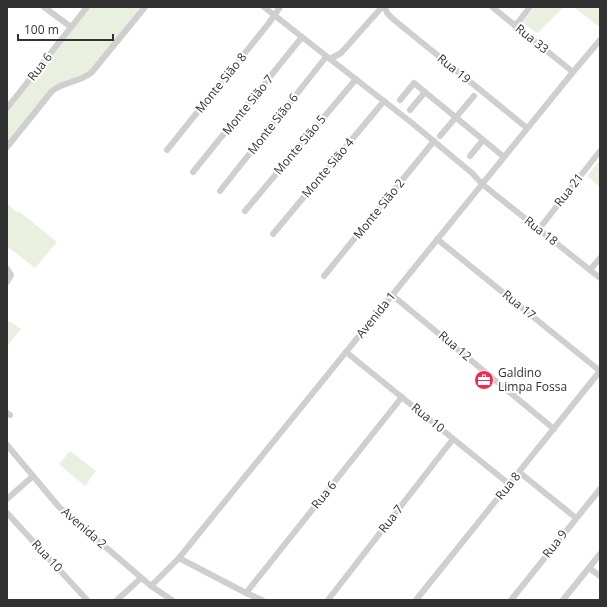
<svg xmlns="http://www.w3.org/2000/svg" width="607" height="607" font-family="'Open Sans',sans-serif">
<rect width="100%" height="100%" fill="#fff"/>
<g fill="#eaf0e0">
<path d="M86 7H141L89 72 51 90 7 145V106Z"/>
<path d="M535 7H564L537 33 522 22Z"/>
<path d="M574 7H600V24L598 26Z"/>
<path d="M600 160V187L587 176Z"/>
<path d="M7 203 15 211 21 213 57 242 35 268 7 246Z"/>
<path d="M9 321 21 329 7 346V324Z"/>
<path d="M70 451 96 471 85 486 59 464Z"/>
</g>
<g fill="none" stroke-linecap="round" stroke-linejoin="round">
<g stroke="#cfcfcf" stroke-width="6">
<path d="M44 7 71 27"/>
<path d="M264 7 330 59 341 53 382 7"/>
<path d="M385 7 387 13 393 19 527 128"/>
<path d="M492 7 573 72"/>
<path d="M515 26 530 7"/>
<path d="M330 59 412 123 472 173 482 184 600 278"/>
<path d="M400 100 414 83 504 157"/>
<path d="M7 108 87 7"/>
<path d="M410 110 425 92"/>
<path d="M440 136 474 96"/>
<path d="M7 147 52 91C63 82 81 82 92 72L145 7"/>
<path d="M167 150 269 23 280 7"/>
<path d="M470 156 483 140"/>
<path d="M193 172 302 37"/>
<path d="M220 191 326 57"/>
<path d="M245 211 356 79"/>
<path d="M539 229 600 151"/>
<path d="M273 234 384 101"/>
<path d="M437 239 600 371"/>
<path d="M7 269 11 275 7 282"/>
<path d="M590 270 600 258"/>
<path d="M324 276 434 141"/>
<path d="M392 295 554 429"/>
<path d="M346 352 509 484"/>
<path d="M7 413 10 415"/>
<path d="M7 445 59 507 151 586 172 600"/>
<path d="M519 472 576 518"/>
<path d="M7 499 33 476"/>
<path d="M7 513 87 600"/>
<path d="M179 558 246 593 262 600"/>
<path d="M589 568 600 576"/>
<path d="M151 586 179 558 573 72 600 40"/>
<path d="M246 593 402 397"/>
<path d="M117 600 141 578"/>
<path d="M328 600 453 439"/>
<path d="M416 600 600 371"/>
<path d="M511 600 600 489"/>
<path d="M563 600 600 554"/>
</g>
</g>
<defs>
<g id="office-disc" transform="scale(1)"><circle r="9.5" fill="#f62852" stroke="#fff"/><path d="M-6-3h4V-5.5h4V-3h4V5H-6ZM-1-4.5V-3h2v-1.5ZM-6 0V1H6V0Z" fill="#fff"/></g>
</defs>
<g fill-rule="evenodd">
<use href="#office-disc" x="484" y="380"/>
</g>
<g text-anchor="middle" stroke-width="4" stroke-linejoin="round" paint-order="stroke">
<g font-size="12" fill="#323232" stroke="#fff">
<text transform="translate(532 39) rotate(39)" y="4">Rua 33</text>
<text transform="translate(40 67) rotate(-52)" y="4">Rua 6</text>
<text transform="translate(454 69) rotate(39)" y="4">Rua 19</text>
<text transform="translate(221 83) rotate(-51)" y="4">Monte Sião 8</text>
<text transform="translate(248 105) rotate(-51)" y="4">Monte Sião 7</text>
<text transform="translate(273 124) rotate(-52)" y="4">Monte Sião 6</text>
<text transform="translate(300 145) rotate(-50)" y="4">Monte Sião 5</text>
<text transform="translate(328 168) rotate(-50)" y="4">Monte Sião 4</text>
<text transform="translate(569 190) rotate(-52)" y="4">Rua 21</text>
<text transform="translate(379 209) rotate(-51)" y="4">Monte Sião 2</text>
<text transform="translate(541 231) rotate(38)" y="4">Rua 18</text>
<text transform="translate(519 305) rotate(39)" y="4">Rua 17</text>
<text transform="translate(376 315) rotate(-51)" y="4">Avenida 1</text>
<text transform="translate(455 346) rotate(40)" y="4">Rua 12</text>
<text transform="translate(428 418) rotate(39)" y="4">Rua 10</text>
<text transform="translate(508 486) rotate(-51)" y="4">Rua 8</text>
<text transform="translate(324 495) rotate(-51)" y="4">Rua 6</text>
<text transform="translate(391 519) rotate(-52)" y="4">Rua 7</text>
<text transform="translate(84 528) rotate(41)" y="4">Avenida 2</text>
<text transform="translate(555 544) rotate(-52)" y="4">Rua 9</text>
<text transform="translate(47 556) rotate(47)" y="4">Rua 10</text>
</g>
<g font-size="12" fill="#323232" stroke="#fff" text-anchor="start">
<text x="498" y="377">Galdino<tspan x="498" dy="14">Limpa Fossa</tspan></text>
</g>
</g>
<rect width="607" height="607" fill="none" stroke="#323232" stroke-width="16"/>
<path d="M18 34v6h95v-6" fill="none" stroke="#323232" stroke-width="2"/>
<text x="24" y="34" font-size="12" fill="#323232" stroke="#ffffff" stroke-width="3" paint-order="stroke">100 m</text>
</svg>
